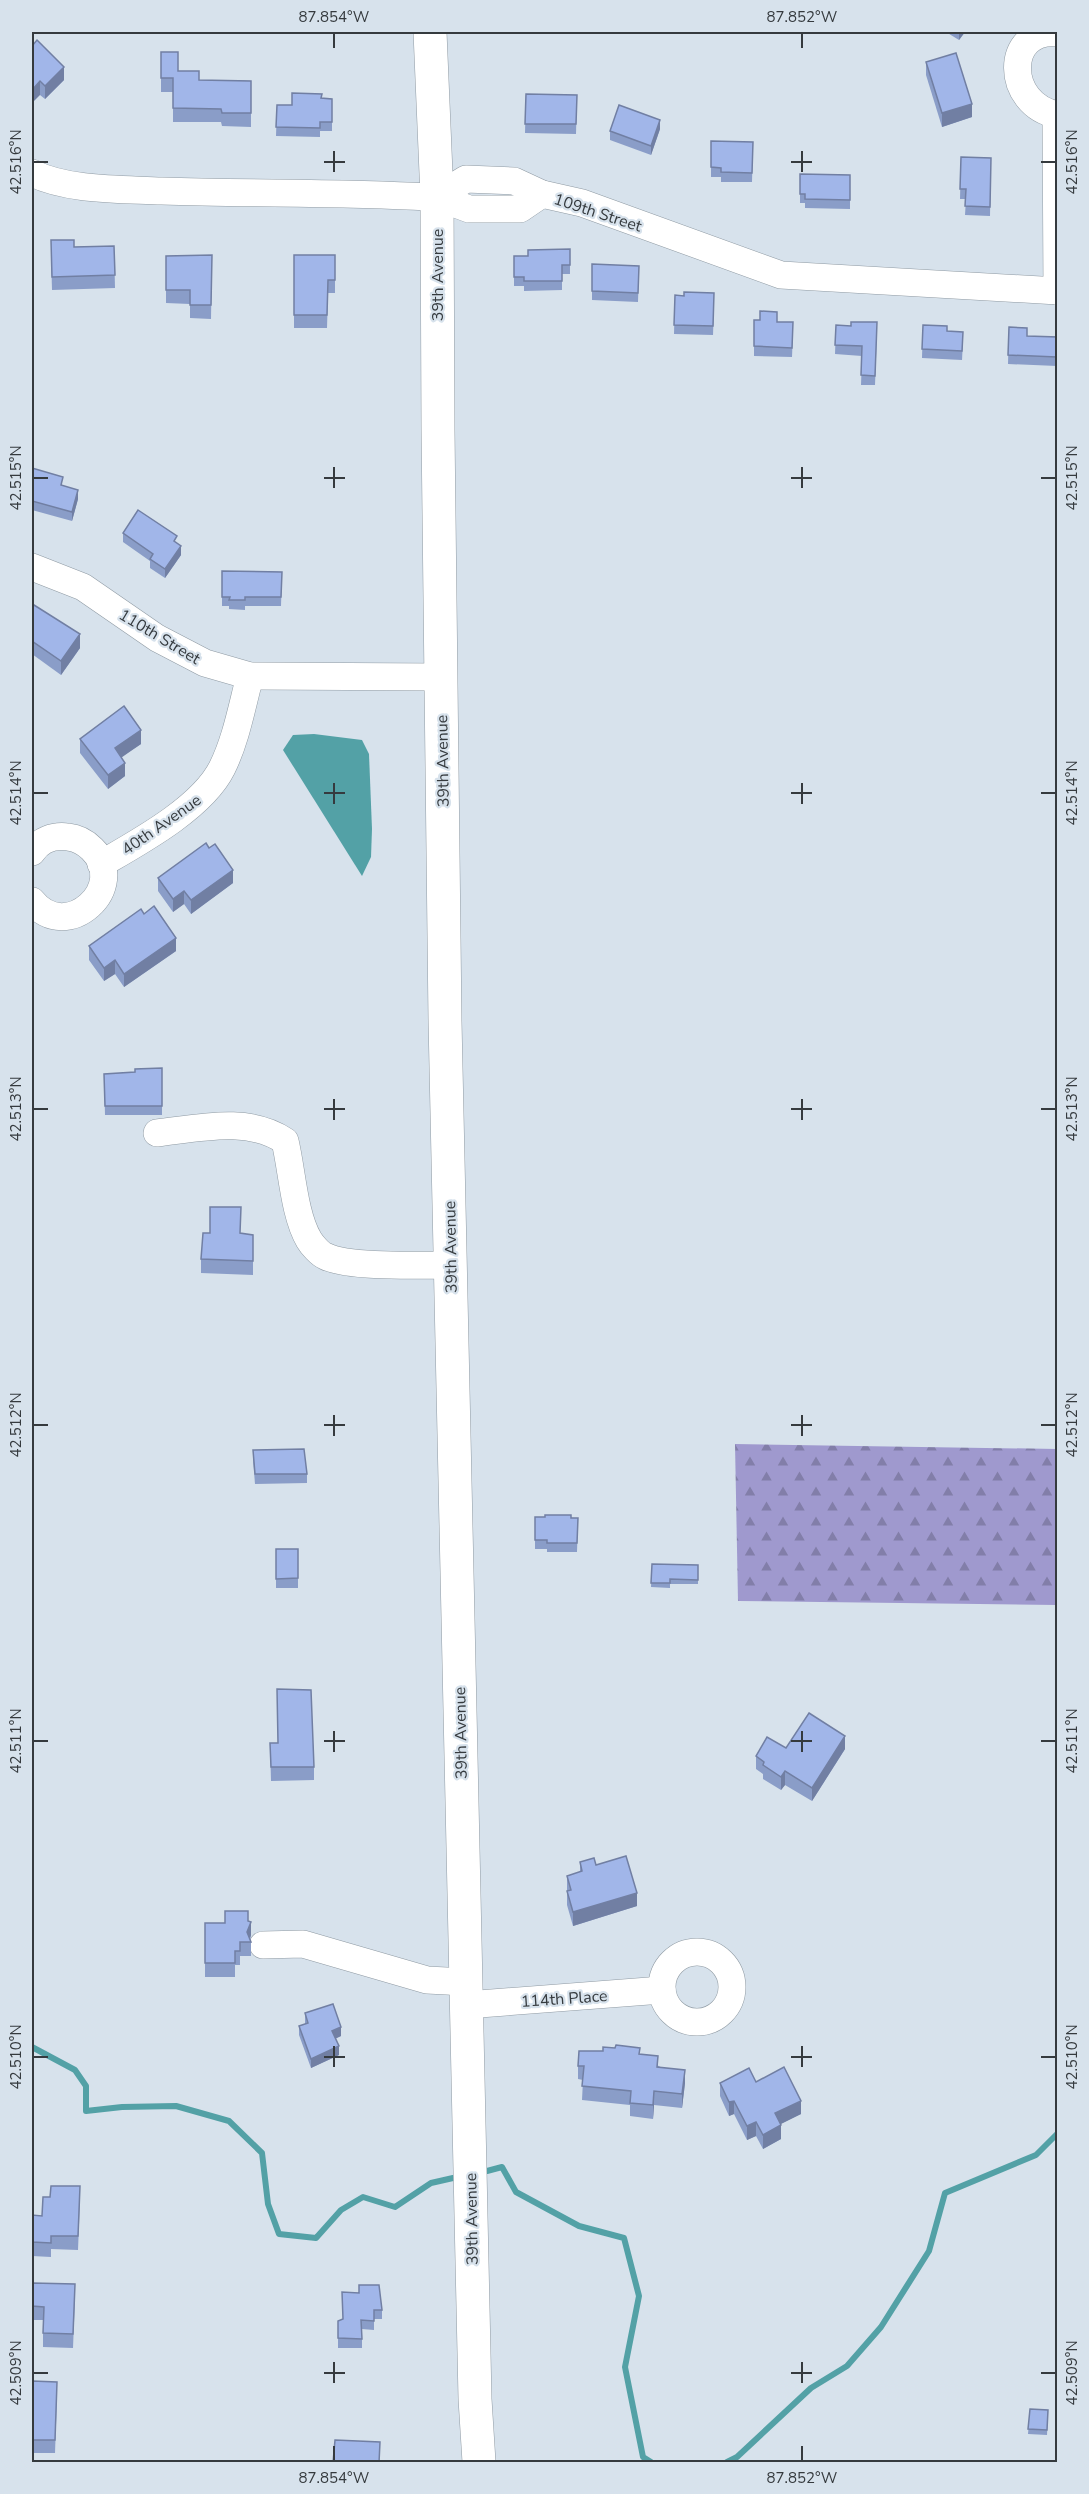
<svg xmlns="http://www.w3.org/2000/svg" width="1089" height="2494" font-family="'Nunito Sans',sans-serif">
<defs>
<pattern id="forest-firs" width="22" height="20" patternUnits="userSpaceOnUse" patternTransform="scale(1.5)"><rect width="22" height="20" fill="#9f99ce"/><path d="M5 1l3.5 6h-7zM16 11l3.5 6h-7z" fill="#827ea9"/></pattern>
</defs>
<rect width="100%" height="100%" fill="#d7e2ec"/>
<path fill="url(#forest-firs)" d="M735 1444 1057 1449V1605L738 1601Z"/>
<path fill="#53a1a6" d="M314 734 362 740 369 754 372 829 371 857 362 876 283 750 293 735Z"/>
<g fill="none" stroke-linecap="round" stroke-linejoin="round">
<g stroke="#53a1a6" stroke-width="6">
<path d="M32 2047 75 2070 86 2086V2111L122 2107 176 2106 229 2121 262 2153 268 2204 279 2234 316 2238 341 2210 363 2197 395 2207 431 2183 453 2178"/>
<path d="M487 2171 502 2167 516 2192 579 2226 624 2238 639 2296 625 2367 643 2457 651 2462"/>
<path d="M727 2462 737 2457 811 2388 847 2366 881 2327 929 2251 945 2193 1036 2155 1058 2133"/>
</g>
<g stroke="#8f9aa3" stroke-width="28">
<g id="minor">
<path d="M1058 33C1004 27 1004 105 1058 115"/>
<path d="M1056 116 1057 291"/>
<path d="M32 173C69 191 122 189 162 191 251 194 340 192 428 197H437L469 209H520L542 194"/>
<path d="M437 197 466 179 514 181 542 194 582 203 781 275 1058 291"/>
<path d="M32 567 83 587 157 638 205 663 250 676 441 677"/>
<path d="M32 852C40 840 54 835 68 837 78 838 85 842 92 849 130 886 67 945 32 901"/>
<path d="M101 864C139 842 202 808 222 768 236 740 242 706 250 676"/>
<path d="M157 1133C200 1128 248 1116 285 1141 292 1170 294 1215 309 1240 312 1245 320 1254 325 1256 348 1268 421 1265 450 1265"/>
<path d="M263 1945 303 1944 427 1980 466 1982"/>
<circle cx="697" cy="1987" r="35"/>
<path d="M466 2005 662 1990"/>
</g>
</g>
<g stroke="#8f9aa3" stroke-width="34">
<path id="major" d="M430 32 437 197 438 430 445 1021 475 2399 479 2462"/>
</g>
<use href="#minor" stroke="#fff" stroke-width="27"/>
<use href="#major" stroke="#fff" stroke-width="33"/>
</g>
<g fill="#8a9dc8">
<path d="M946 32H965L959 40Z"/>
<path d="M32 46 64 80 45 99 40 95Z"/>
<path d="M161 52 178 71 199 80 251 81V127L222 126 221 122H173V92H161Z"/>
<path d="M926 62 972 117 942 127 926 75Z"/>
<path d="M526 94 577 95 576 134 525 133Z"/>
<path d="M321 98 332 99V131H320V137L276 136 277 105H292Z"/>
<path d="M660 129 651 155 610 140V131Z"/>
<path d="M711 141 753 142 752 182H721V177H711Z"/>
<path d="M961 157 991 158 990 216 965 215 966 199H960Z"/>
<path d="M800 174 850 175V209L805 208V203H800Z"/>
<path d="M114 246 115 288 52 290 51 254 74 247Z"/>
<path d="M570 249V274H562V290L524 291V286H514V256H528Z"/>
<path d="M212 255 211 319 190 318V304L166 303V256Z"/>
<path d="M294 255H335V293H328L327 328H294Z"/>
<path d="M592 264 639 266 638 302 592 300Z"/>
<path d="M675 295 714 303 713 335 674 334Z"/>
<path d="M754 320 777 322 793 332 792 357 754 356Z"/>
<path d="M836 325 877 332 875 385H861L862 356 835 354Z"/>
<path d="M923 325 963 341 962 360 922 358Z"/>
<path d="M1009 327 1027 336 1058 337 1057 366 1008 364Z"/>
<path d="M32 468 63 486 78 499 72 521 32 510Z"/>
<path d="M123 533 181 555 165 578 150 568V561L123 542Z"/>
<path d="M222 571 282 572 281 606H245V610L229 609V606H222Z"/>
<path d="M32 609 80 648 61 675 32 654Z"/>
<path d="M80 739 141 744 121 757 125 776 108 789 80 753Z"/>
<path d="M158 878 233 883 191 914 184 904 173 912 158 891Z"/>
<path d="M144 914 176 951 124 987 115 974 104 981 89 960V946Z"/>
<path d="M162 1068V1115H105L104 1074 135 1072Z"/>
<path d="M240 1234 253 1235V1275L201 1273V1259Z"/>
<path d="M253 1459 307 1474V1483L255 1484Z"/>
<path d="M535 1517 578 1518 577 1552H547V1549H535Z"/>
<rect x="276" y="1549" width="22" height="39"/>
<path d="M652 1564 698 1565V1584H670V1588L651 1587Z"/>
<path d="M270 1743H278L314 1767V1780L271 1781Z"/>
<path d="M786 1748 845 1749 812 1801 785 1785 781 1790 763 1779V1774L756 1769V1756Z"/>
<path d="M580 1862 596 1865 637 1906 573 1926 567 1905V1876L580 1872Z"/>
<path d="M248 1921 251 1935 250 1939 251 1942V1956H240V1965H235V1977H205V1923H225Z"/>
<path d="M305 2013 341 2036 335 2039 339 2055 311 2068 299 2035V2026L305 2024Z"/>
<path d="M640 2054 685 2083 682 2108 654 2105 653 2119 630 2116V2105L582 2100 583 2080 578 2079V2066Z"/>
<path d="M756 2082 801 2114 780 2124 781 2139 763 2149 756 2136 747 2140 734 2114 729 2116 720 2096V2083Z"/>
<path d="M80 2199 78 2250 51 2249V2257L32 2256V2215L42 2216Z"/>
<path d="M32 2283 75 2297 73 2348 43 2347V2320H32Z"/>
<path d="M342 2292 382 2310V2319H374V2330L362 2329V2348H338V2321L343 2319Z"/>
<path d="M32 2381 57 2396 55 2453H32Z"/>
<path d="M1030 2409 1048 2410 1047 2435 1028 2434Z"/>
</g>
<g fill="#717fa3">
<path d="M959 32H965L959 40Z"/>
<path d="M64 67V80L45 99V86Z"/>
<path d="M40 81V95L32 103V90Z"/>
<path d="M972 104V117L942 127V113Z"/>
<path d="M660 120V129L651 155V146Z"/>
<path d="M78 490V499L72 521V512Z"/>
<path d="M181 546V555L165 578V569Z"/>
<path d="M80 634V648L61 675V661Z"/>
<path d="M141 730V744L115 762V748Z"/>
<path d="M34 756V769L32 770V757Z"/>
<path d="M125 763V776L108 789V775Z"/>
<path d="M233 870V883L191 914V900Z"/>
<path d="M184 891V904L173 912V899Z"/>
<path d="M176 938V951L124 987V974Z"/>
<path d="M115 960V974L104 981V968Z"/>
<path d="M845 1736V1749L812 1801V1788Z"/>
<path d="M785 1771V1785L781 1790V1777Z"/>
<path d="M637 1893V1906L573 1926V1912Z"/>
<path d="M251 1922V1935L249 1942 247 1932Z"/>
<path d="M341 2027V2036L332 2040V2031Z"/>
<path d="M339 2046V2055L311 2068V2059Z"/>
<path d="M685 2070V2083L682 2108V2094Z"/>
<path d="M654 2091V2105L653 2119V2105Z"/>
<path d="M734 2101V2114L729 2116V2102Z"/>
<path d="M801 2101V2114L775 2127V2113Z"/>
<path d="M756 2122V2136L747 2140V2126Z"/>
<path d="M781 2125V2139L763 2149V2135Z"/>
</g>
<g fill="#a1b6e9" stroke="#717fa3" stroke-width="1.5">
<path d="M37 40 64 67 45 86 40 81 32 90V46Z"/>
<path d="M161 52H178V71H199V80L251 81V113H222L221 109 173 108V78H161Z"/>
<path d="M956 53 972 104 942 113 926 62Z"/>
<path d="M292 93 322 94 321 98 332 99V122H320V128L276 127 277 105H292Z"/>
<path d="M526 94 577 95 576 124H525Z"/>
<path d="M619 105 660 120 651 146 610 131Z"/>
<path d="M711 141 753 142 752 173 721 172V168L711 167Z"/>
<path d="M961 157 991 158 990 207 965 206 966 189H960Z"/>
<path d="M800 174 850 175V200L805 199V194H800Z"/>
<path d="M51 240H74V247L114 246 115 275 52 277Z"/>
<path d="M570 249V265H562V281H524V277H514V256H528V250Z"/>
<path d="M212 255 211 305H190V290H166V256Z"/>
<path d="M294 255H335V280H328L327 315H294Z"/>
<path d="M592 264 639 266 638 293 592 291Z"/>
<path d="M684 292 714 293 713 326 674 325 675 295 684 296Z"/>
<path d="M760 311 777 312V322H793L792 348 754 346V320H760Z"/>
<path d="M851 322H877L875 376 861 375 862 346 835 345 836 325 851 326Z"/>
<path d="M923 325 947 326V331L963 332 962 351 922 349Z"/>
<path d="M1009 327 1027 328V336L1058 337 1057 357 1008 355Z"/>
<path d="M32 468 63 477 61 485 78 490 72 512 32 501Z"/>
<path d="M138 510 177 536 174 541 181 546 165 569 150 559 153 554 123 533Z"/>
<path d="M222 571 282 572 281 597H245V600H229L230 597H222Z"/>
<path d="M34 605 80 634 61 661 32 641V609Z"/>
<path d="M124 706 141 730 115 748 125 763 108 775 80 739Z"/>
<path d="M206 843 209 848 215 844 233 870 191 900 184 891 173 899 158 878Z"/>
<path d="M154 906 176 938 124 974 115 960 104 968 89 946 141 909 144 914Z"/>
<path d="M162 1068V1106H105L104 1074 135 1072V1069Z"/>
<path d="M210 1207H241L240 1233 253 1235V1261L201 1259 203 1233H210Z"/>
<path d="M304 1449 307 1474H255L253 1450Z"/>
<path d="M545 1515H571V1518H578L577 1543H547V1540H535V1517H545Z"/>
<path d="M276 1549H298V1578L276 1579Z"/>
<path d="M652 1564 698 1565V1580L670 1579V1583H651Z"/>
<path d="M277 1689 311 1690 314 1767H271L270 1743H278Z"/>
<path d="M809 1713 845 1736 812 1788 785 1771 781 1777 763 1765 764 1762 756 1756 767 1737 786 1748Z"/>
<path d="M626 1856 637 1893 573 1912 567 1891 571 1890 567 1876 582 1871 580 1862 594 1858 596 1865Z"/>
<path d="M225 1911H248V1921L251 1922 247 1932 251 1942H240V1951H235V1963H205V1923H225Z"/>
<path d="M333 2004 341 2027 332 2031 339 2046 311 2059 299 2026 308 2023 305 2013Z"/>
<path d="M616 2045 640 2048 639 2054 658 2056 657 2067 685 2070 682 2094 654 2091 653 2105 630 2103 631 2091 582 2086 584 2066H578L579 2051H603V2047L615 2048Z"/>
<path d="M784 2067 801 2101 775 2113 781 2125 763 2135 756 2122 747 2126 734 2101 729 2102 720 2083 749 2068 756 2082Z"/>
<path d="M51 2186H80L78 2236H51V2243L32 2242V2215L42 2216 43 2197H50Z"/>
<path d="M32 2283 75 2284 73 2334 43 2333 44 2307 32 2306Z"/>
<path d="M359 2285H379L382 2310H374V2321L361 2320 362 2339 338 2338V2321L343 2319 342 2292 359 2293Z"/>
<path d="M32 2381 57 2382 55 2440H32Z"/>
<path d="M1030 2409 1048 2410 1047 2430 1028 2429Z"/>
<path d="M335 2440 380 2442 379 2463H333Z"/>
</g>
<path fill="none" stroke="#353a3e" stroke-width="2" d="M334 33V48M802 33V48M334 151V172M802 151V172M33 162H48M324 162H345M791 162H812M1041 162H1056M334 467V488M802 467V488M33 478H48M324 478H345M791 478H812M1041 478H1056M334 783V804M802 783V804M33 793H48M324 793H345M791 793H812M1041 793H1056M334 1099V1120M802 1099V1120M33 1109H48M324 1109H345M791 1109H812M1041 1109H1056M334 1415V1436M802 1415V1436M33 1425H48M324 1425H345M791 1425H812M1041 1425H1056M334 1731V1752M802 1731V1752M33 1741H48M324 1741H345M791 1741H812M1041 1741H1056M334 2046V2067M802 2046V2067M33 2057H48M324 2057H345M791 2057H812M1041 2057H1056M334 2362V2383M802 2362V2383M33 2373H48M324 2373H345M791 2373H812M1041 2373H1056M334 2446V2461M802 2446V2461"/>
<g text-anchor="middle" stroke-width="4.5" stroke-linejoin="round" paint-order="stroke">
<g font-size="16" fill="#353a3e" stroke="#d7e2ec">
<text transform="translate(598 212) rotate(18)" y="6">109th Street</text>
<text transform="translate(437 275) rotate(-90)" y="6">39th Avenue</text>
<text transform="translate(160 636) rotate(31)" y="6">110th Street</text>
<text transform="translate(442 761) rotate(-91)" y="6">39th Avenue</text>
<text transform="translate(161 824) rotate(-35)" y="6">40th Avenue</text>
<text transform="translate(450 1247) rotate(-91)" y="6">39th Avenue</text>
<text transform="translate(460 1733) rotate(-91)" y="6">39th Avenue</text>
<text transform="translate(564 1998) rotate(-4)" y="6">114th Place</text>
<text transform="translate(471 2219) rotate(-91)" y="6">39th Avenue</text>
</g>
</g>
<rect width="1089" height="2494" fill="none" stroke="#d7e2ec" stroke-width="66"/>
<rect x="33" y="33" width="1023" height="2428" fill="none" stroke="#353a3e" stroke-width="2"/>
<g font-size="15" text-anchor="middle" fill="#353a3e">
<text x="334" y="22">87.854°W</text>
<text x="802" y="22">87.852°W</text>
<text transform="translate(16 162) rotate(-90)" y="5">42.516°N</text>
<text transform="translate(1072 162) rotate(-90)" y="5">42.516°N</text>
<text transform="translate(16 478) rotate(-90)" y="5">42.515°N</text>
<text transform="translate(1072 478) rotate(-90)" y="5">42.515°N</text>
<text transform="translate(16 793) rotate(-90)" y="5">42.514°N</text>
<text transform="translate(1072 793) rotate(-90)" y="5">42.514°N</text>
<text transform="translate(16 1109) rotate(-90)" y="5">42.513°N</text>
<text transform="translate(1072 1109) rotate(-90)" y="5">42.513°N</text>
<text transform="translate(16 1425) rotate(-90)" y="5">42.512°N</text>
<text transform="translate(1072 1425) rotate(-90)" y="5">42.512°N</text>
<text transform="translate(16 1741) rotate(-90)" y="5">42.511°N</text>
<text transform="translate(1072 1741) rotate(-90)" y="5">42.511°N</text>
<text transform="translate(16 2057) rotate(-90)" y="5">42.510°N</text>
<text transform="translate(1072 2057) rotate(-90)" y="5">42.510°N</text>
<text transform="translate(16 2373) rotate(-90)" y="5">42.509°N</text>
<text transform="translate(1072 2373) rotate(-90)" y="5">42.509°N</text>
<text x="334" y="2483">87.854°W</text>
<text x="802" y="2483">87.852°W</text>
</g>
</svg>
